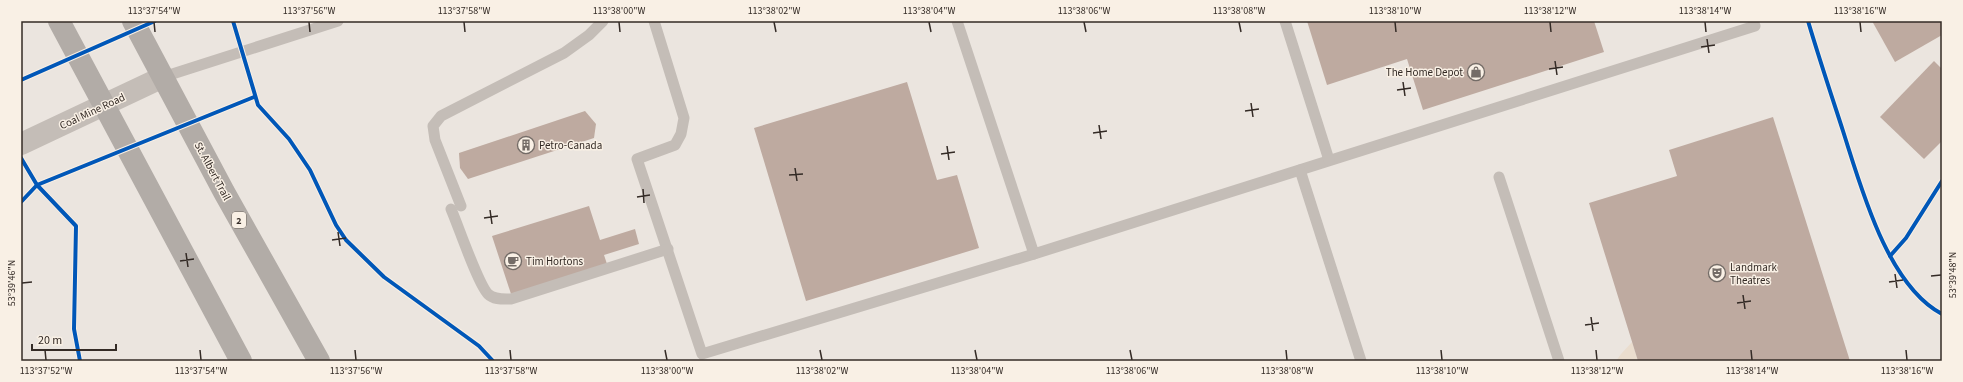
<svg xmlns="http://www.w3.org/2000/svg" width="1963" height="382" font-family="'Source Sans 3',sans-serif">
<rect width="100%" height="100%" fill="#ebe5df"/>
<path fill="#eaddce" d="M1632 342 1638 361H1616L1621 354Z"/>
<g fill="#beaaa0">
<path d="M1307 21H1594L1604 52 1423 110 1407 59 1327 85Z"/>
<path d="M1872 21H1942V35L1895 62Z"/>
<path d="M1934 61 1942 69V141L1924 159 1880 117Z"/>
<path d="M907 82 937 180 957 175 979 248 806 301 754 128Z"/>
<path d="M585 111 596 124 594 138 468 179 460 168 459 153Z"/>
<path d="M1773 117 1850 361H1638L1589 203 1677 176 1669 150Z"/>
<path d="M589 206 600 240 635 229 639 244 604 255 607 264 511 294 492 236Z"/>
</g>
<g fill="none" stroke-linecap="round" stroke-linejoin="round">
<g stroke="#c4bdb7" stroke-width="11">
<path d="M654 21 684 118 681 134 675 145 637 159 702 354 1034 254"/>
<path d="M957 21 1034 254 1755 26 1753 21"/>
<path d="M1285 21 1329 160"/>
<path d="M163 77 338 21"/>
<path d="M1300 170 1361 361"/>
<path d="M1499 177 1559 361"/>
<path d="M461 206 435 140 433 126 441 116 564 53 589 35 603 21"/>
<path d="M451 209C458 225 478 284 488 294 494 300 503 299 511 299L668 249"/>
</g>
<path stroke="#c4bdb7" stroke-width="22" d="M21 144 163 77"/>
<g stroke="#b2aca7" stroke-width="22">
<path d="M59 21 241 361"/>
<path d="M133 21 224 192 319 361"/>
</g>
<g stroke="#f9f0e5" stroke-width="6">
<g id="cycleway">
<path d="M233 21 258 105 289 139 310 170 336 225 346 240 384 277 479 346 493 361"/>
<path d="M1808 21C1819 58 1831 94 1843 131 1861 187 1887 285 1942 314"/>
<path d="M21 80 155 21"/>
<path d="M21 158 37 185 76 226 74 329 80 361"/>
<path d="M21 202 37 185 254 97"/>
<path d="M1890 256 1906 238 1942 181"/>
</g>
</g>
<use href="#cycleway" stroke="#0057b8" stroke-width="4"/>
</g>
<path fill="none" stroke="#342b26" stroke-width="1.5" d="M154 22 155 32M309 22 310 32M464 22 465 32M619 22 620 32M774 22 776 32M929 22 931 32M1084 22 1086 32M1239 22 1241 32M1395 22 1396 32M1550 22 1551 32M1705 22 1706 32M1860 22 1861 32M1707 39 1709 53M1701 47 1715 45M1555 61 1557 75M1549 69 1563 67M1403 82 1405 96M1397 90 1411 88M1251 103 1253 117M1245 111 1259 109M1099 125 1101 139M1093 133 1107 131M947 146 949 160M941 154 955 152M795 168 797 181M789 175 803 174M643 189 644 203M637 197 650 195M490 210 492 224M484 218 498 216M338 232 340 246M332 240 346 238M186 253 188 267M180 261 194 259M1895 274 1897 288M1931 276 1941 275M1889 282 1903 280M22 283 32 282M1743 295 1745 309M1737 303 1751 301M1591 317 1593 331M1585 325 1599 323M45 350 46 360M200 350 201 360M355 350 356 360M510 350 511 360M665 350 667 360M820 350 822 360M975 350 977 360M1130 350 1132 360M1286 350 1287 360M1441 350 1442 360M1596 350 1597 360M1751 350 1752 360M1906 350 1907 360"/>
<defs>
<g id="shop-ring" transform="scale(0.9)"><circle r="9.5" fill="#f9f0e5" stroke="#746c67" stroke-width="1.5"/><path d="M-5-2.5h2.3a2.7 3.5 0 0 1 5.4 0H5L5.5 6h-11ZM-1.5-2.5h3a1.5 2.3 0 0 0-3 0Z" fill="#746c67"/></g>
<g id="building-ring" transform="scale(0.9)"><circle r="9.5" fill="#f9f0e5" stroke="#746c67" stroke-width="1.5"/><path d="M-4-6H4V6H1V3H-1V6H-4ZM-2.5-4.3h1.7v1.8h-1.7ZM.8-4.3h1.7v1.8H.8ZM-2.5-1h1.7V.8h-1.7ZM.8-1h1.7V.8H.8Z" fill="#746c67"/></g>
<g id="cafe-ring" transform="scale(0.9)"><circle r="9.5" fill="#f9f0e5" stroke="#746c67" stroke-width="1.5"/><path d="M-5.5-4.5H6V0H3Q3 3.5 0 3.5H-2.5Q-5.5 3.5-5.5 0ZM3-3.2v2h1.7v-2ZM-6 4.5H4V6H-6Z" fill="#746c67"/></g>
<g id="theatre-ring" transform="scale(0.9)"><circle r="9.5" fill="#f9f0e5" stroke="#746c67" stroke-width="1.5"/><path d="M-5-5.5Q0-4 5-5.5V0Q5 5 0 6Q-5 5-5 0ZM-3.3-2.5H-1v1.5H-3.3ZM1-2.5H3.3v1.5H1ZM-2.8 1Q0 5.5 2.8 1Z" fill="#746c67"/></g>
</defs>
<g fill-rule="evenodd">
<use href="#shop-ring" x="1476" y="72"/>
<use href="#building-ring" x="526" y="145"/>
<use href="#cafe-ring" x="513" y="261"/>
<use href="#theatre-ring" x="1717" y="273"/>
</g>
<g text-anchor="middle" stroke-width="3" stroke-linejoin="round" paint-order="stroke">
<rect fill="#f9f0e5" stroke="#6f665f" stroke-width="1" x="232" y="212" width="14" height="16" rx="3"/>
<g font-size="10" font-weight="bold" fill="#342b26">
<text x="239" y="224">2</text>
</g>
<g font-size="11" fill="#342b26" stroke="#f9f0e5" text-anchor="start">
<text x="1463" y="76" text-anchor="end">The Home Depot</text>
<text x="539" y="149">Petro-Canada</text>
<text x="526" y="265">Tim Hortons</text>
<text x="1730" y="271">Landmark<tspan x="1730" dy="13">Theatres</tspan></text>
</g>
<g font-size="11" fill="#342b26" stroke="#f9f0e5">
<text transform="translate(92 111) rotate(-25)" y="4">Coal Mine Road</text>
<text transform="translate(213 171) rotate(62)" y="4">St. Albert Trail</text>
</g>
</g>
<rect width="1963" height="382" fill="none" stroke="#f9f0e5" stroke-width="44"/>
<path d="M32 344v6h84v-6" fill="none" stroke="#342b26" stroke-width="2"/>
<text x="38" y="344" font-size="12" fill="#342b26" stroke="#f9f0e5" stroke-width="3" paint-order="stroke">20 m</text>
<rect x="22" y="22" width="1919" height="338" fill="none" stroke="#342b26" stroke-width="1.5"/>
<g font-size="10" text-anchor="middle" fill="#342b26">
<text x="154" y="14">113°37'54"W</text>
<text x="309" y="14">113°37'56"W</text>
<text x="464" y="14">113°37'58"W</text>
<text x="619" y="14">113°38'00"W</text>
<text x="774" y="14">113°38'02"W</text>
<text x="929" y="14">113°38'04"W</text>
<text x="1084" y="14">113°38'06"W</text>
<text x="1239" y="14">113°38'08"W</text>
<text x="1395" y="14">113°38'10"W</text>
<text x="1550" y="14">113°38'12"W</text>
<text x="1705" y="14">113°38'14"W</text>
<text x="1860" y="14">113°38'16"W</text>
<text transform="translate(1952 275) rotate(-90)" y="4">53°39'48"N</text>
<text transform="translate(11 283) rotate(-90)" y="4">53°39'46"N</text>
<text x="46" y="374">113°37'52"W</text>
<text x="201" y="374">113°37'54"W</text>
<text x="356" y="374">113°37'56"W</text>
<text x="511" y="374">113°37'58"W</text>
<text x="667" y="374">113°38'00"W</text>
<text x="822" y="374">113°38'02"W</text>
<text x="977" y="374">113°38'04"W</text>
<text x="1132" y="374">113°38'06"W</text>
<text x="1287" y="374">113°38'08"W</text>
<text x="1442" y="374">113°38'10"W</text>
<text x="1597" y="374">113°38'12"W</text>
<text x="1752" y="374">113°38'14"W</text>
<text x="1907" y="374">113°38'16"W</text>
</g>
</svg>
